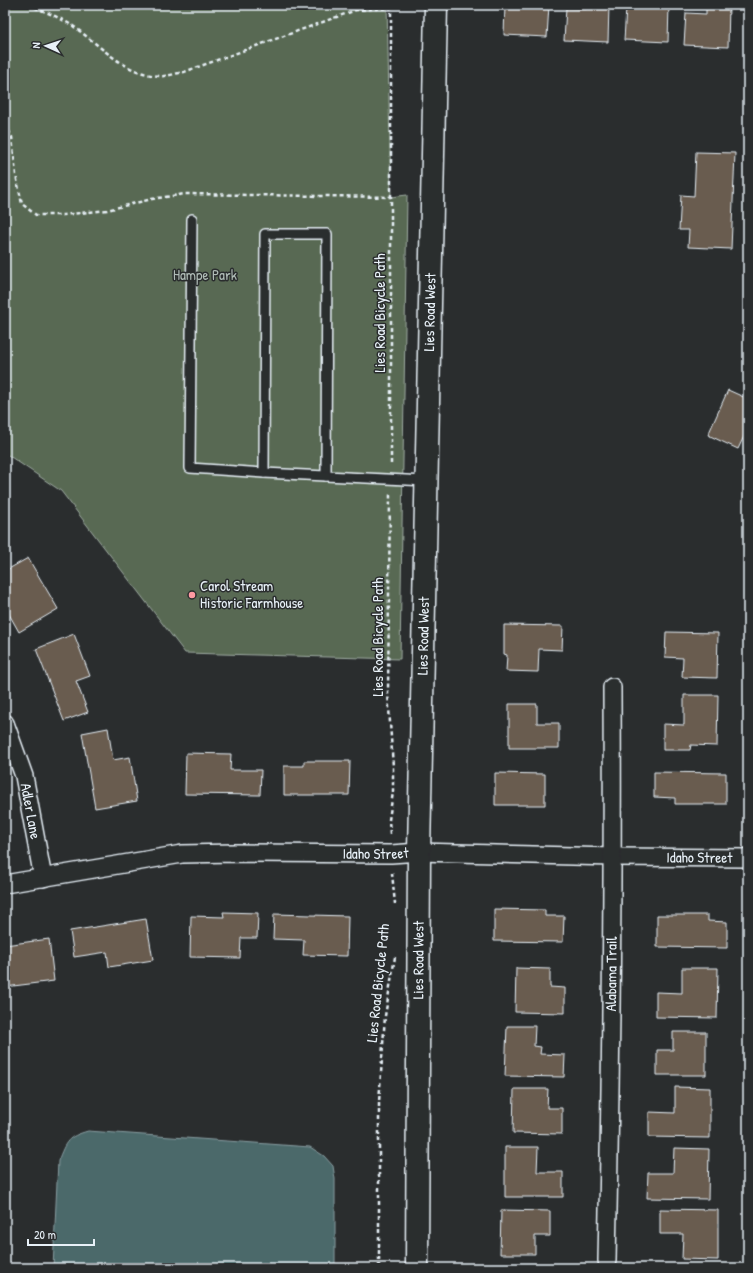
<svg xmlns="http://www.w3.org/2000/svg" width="753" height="1273" font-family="'Patrick Hand',sans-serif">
<rect width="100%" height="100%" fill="#2a2d2e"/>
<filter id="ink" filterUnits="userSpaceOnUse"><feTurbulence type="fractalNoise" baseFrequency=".025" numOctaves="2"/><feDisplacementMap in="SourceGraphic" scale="8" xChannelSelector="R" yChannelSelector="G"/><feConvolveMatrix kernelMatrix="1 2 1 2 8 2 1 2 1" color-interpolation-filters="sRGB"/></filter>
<g filter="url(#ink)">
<path fill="#596952" stroke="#a0ada5" d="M5 5H387L391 197 407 195 400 659 185 653 61 491 5 453Z"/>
<path fill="#4b696b" stroke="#8a9fa3" d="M88 1131 310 1147 324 1156 333 1166 335 1179V1268H53L58 1161C66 1141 67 1137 88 1131Z"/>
<g fill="#695c50" stroke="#e8f1f8">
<path d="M505 5H549L547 37 504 35Z"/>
<path d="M586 5H609L608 42 564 40 566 8 586 9Z"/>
<path d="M646 5H669L668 42 624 40 626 8 645 9Z"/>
<path d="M706 5H729L728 47 684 45 686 13 706 14Z"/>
<path d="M696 152 735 153 731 249 688 247 689 230H679L681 195 694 196Z"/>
<path d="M728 390 748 399V428L738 449 708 435Z"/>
<path d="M28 558 58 609 19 632 5 607V571Z"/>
<path d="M504 625 563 626 562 650 539 649 538 672 506 671 507 655 504 654Z"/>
<path d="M666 632 718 633 717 678 682 677 683 658 665 657Z"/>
<path d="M74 634 90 676 76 681 88 712 64 721 36 649Z"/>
<path d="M684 695H718L717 746 691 745 690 750H663V724L684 725Z"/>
<path d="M509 704H537V723H559V748H509Z"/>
<path d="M108 728 113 760 130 757 137 801 95 808 82 733Z"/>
<path d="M186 753 231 754 230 770H261L260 795 185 794Z"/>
<path d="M304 761H350L349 795H284V766H304Z"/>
<path d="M654 772 726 773V804H675V798L654 797Z"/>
<path d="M495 773 545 774V805H495Z"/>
<path d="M494 909 545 910V916H564L563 942 494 941Z"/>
<path d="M223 912 258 913 257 938H241L240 958 190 957 191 916 224 917Z"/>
<path d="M274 914 348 916 347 956 303 955 304 940 273 939Z"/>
<path d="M657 915H708V921L727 922V948L657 947Z"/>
<path d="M146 919 153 960 109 967 107 952 74 957 70 931Z"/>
<path d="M49 939 54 981 5 987V945Z"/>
<path d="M516 968 550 969V987L565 988V1013L515 1012Z"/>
<path d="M682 968H718L717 1018 656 1017V992L682 993Z"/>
<path d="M507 1026H535L534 1046 541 1047 540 1054 565 1055 564 1077 505 1076Z"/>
<path d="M673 1032H706V1075H657V1050H673Z"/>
<path d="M675 1087 710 1088V1138L649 1137V1112L675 1113Z"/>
<path d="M514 1089H548L547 1108H562V1134L513 1133Z"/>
<path d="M505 1147H538L537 1172H563V1197H505Z"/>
<path d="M674 1148 709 1149 708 1199 647 1198 648 1173H673Z"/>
<path d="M660 1209 718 1210V1260L682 1259 683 1234H660Z"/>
<path d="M501 1210 550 1211V1236H535V1254H500Z"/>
</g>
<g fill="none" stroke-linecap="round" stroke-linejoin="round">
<g stroke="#e8f1f8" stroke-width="12">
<g id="lane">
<path d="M192 219 190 468 264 473 265 234H327L326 476 426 481"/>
<path d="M264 473 326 476"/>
</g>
</g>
<g stroke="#e8f1f8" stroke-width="20">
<g id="street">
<path id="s1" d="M5 723 24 776 43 878"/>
<path id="s2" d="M5 884 182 854 235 853 391 854 419 852 613 857 748 858"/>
<path id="s3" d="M607 1261C611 1070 613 878 612 687"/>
</g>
</g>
<g stroke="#e8f1f8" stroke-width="25">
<g id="secondary">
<path id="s4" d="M417 1268 419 852 436 5"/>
</g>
</g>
<g stroke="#e8f1f8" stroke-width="2.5" stroke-dasharray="4 3" stroke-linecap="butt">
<path d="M28 5C44 11 59 17 73 26 100 45 124 74 160 76 167 77 176 73 184 72L356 10 391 8"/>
<path d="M5 124 12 137 16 175 22 204 36 215H63L107 210 152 199 185 194 391 197"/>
<path d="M391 464V5"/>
<path d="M390 834 389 820 393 792V767L388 693 390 493"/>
<path d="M392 873 395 904"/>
<path d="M379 1268V1102L385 1016 395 957"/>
</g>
<use href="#lane" stroke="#2a2d2e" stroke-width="9"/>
<use href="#street" stroke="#2a2d2e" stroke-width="17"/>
<use href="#secondary" stroke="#2a2d2e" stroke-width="22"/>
</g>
</g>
<circle fill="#ff9aa2" stroke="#2a2d2e" stroke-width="1.5" cx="192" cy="595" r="4"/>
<g text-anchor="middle" stroke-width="3" stroke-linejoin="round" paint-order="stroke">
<g font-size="15" fill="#afbbb6" stroke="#2a2d2e">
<text x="205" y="280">Hampe Park</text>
</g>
<g font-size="15" fill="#e8f1f8" stroke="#2a2d2e">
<text transform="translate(380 313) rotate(-90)" y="5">Lies Road Bicycle Path</text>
<text dy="5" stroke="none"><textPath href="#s4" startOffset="956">Lies Road West</textPath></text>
<text dy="5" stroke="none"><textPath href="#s4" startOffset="632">Lies Road West</textPath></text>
<text transform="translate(378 637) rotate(-90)" y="5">Lies Road Bicycle Path</text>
<text dy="5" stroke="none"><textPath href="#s1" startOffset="92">Adler Lane</textPath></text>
<text dy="5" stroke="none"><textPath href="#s2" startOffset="373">Idaho Street</textPath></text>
<text dy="5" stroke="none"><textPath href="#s2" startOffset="697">Idaho Street</textPath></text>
<text dy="5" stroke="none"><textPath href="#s4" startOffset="308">Lies Road West</textPath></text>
<text dy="5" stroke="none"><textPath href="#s3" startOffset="287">Alabama Trail</textPath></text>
<text transform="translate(378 983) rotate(-84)" y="5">Lies Road Bicycle Path</text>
</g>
<g font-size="15" fill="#e8f1f8" stroke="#2a2d2e" text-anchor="start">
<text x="200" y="591">Carol Stream<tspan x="200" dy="17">Historic Farmhouse</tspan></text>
</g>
</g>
<rect width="753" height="1273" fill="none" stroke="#2a2d2e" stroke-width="20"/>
<rect x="10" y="10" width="733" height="1253" fill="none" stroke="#e8f1f8" stroke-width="1.5" filter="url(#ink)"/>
<g transform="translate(46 46) rotate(273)" stroke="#2a2d2e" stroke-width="3" paint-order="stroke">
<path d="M0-3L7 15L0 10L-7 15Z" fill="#e8f1f8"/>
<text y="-6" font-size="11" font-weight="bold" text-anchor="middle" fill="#e8f1f8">N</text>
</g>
<path d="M28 1239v6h66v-6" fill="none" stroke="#e8f1f8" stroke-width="2"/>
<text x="34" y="1239" font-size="12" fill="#e8f1f8" stroke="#2a2d2e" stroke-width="3" paint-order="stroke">20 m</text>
</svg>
